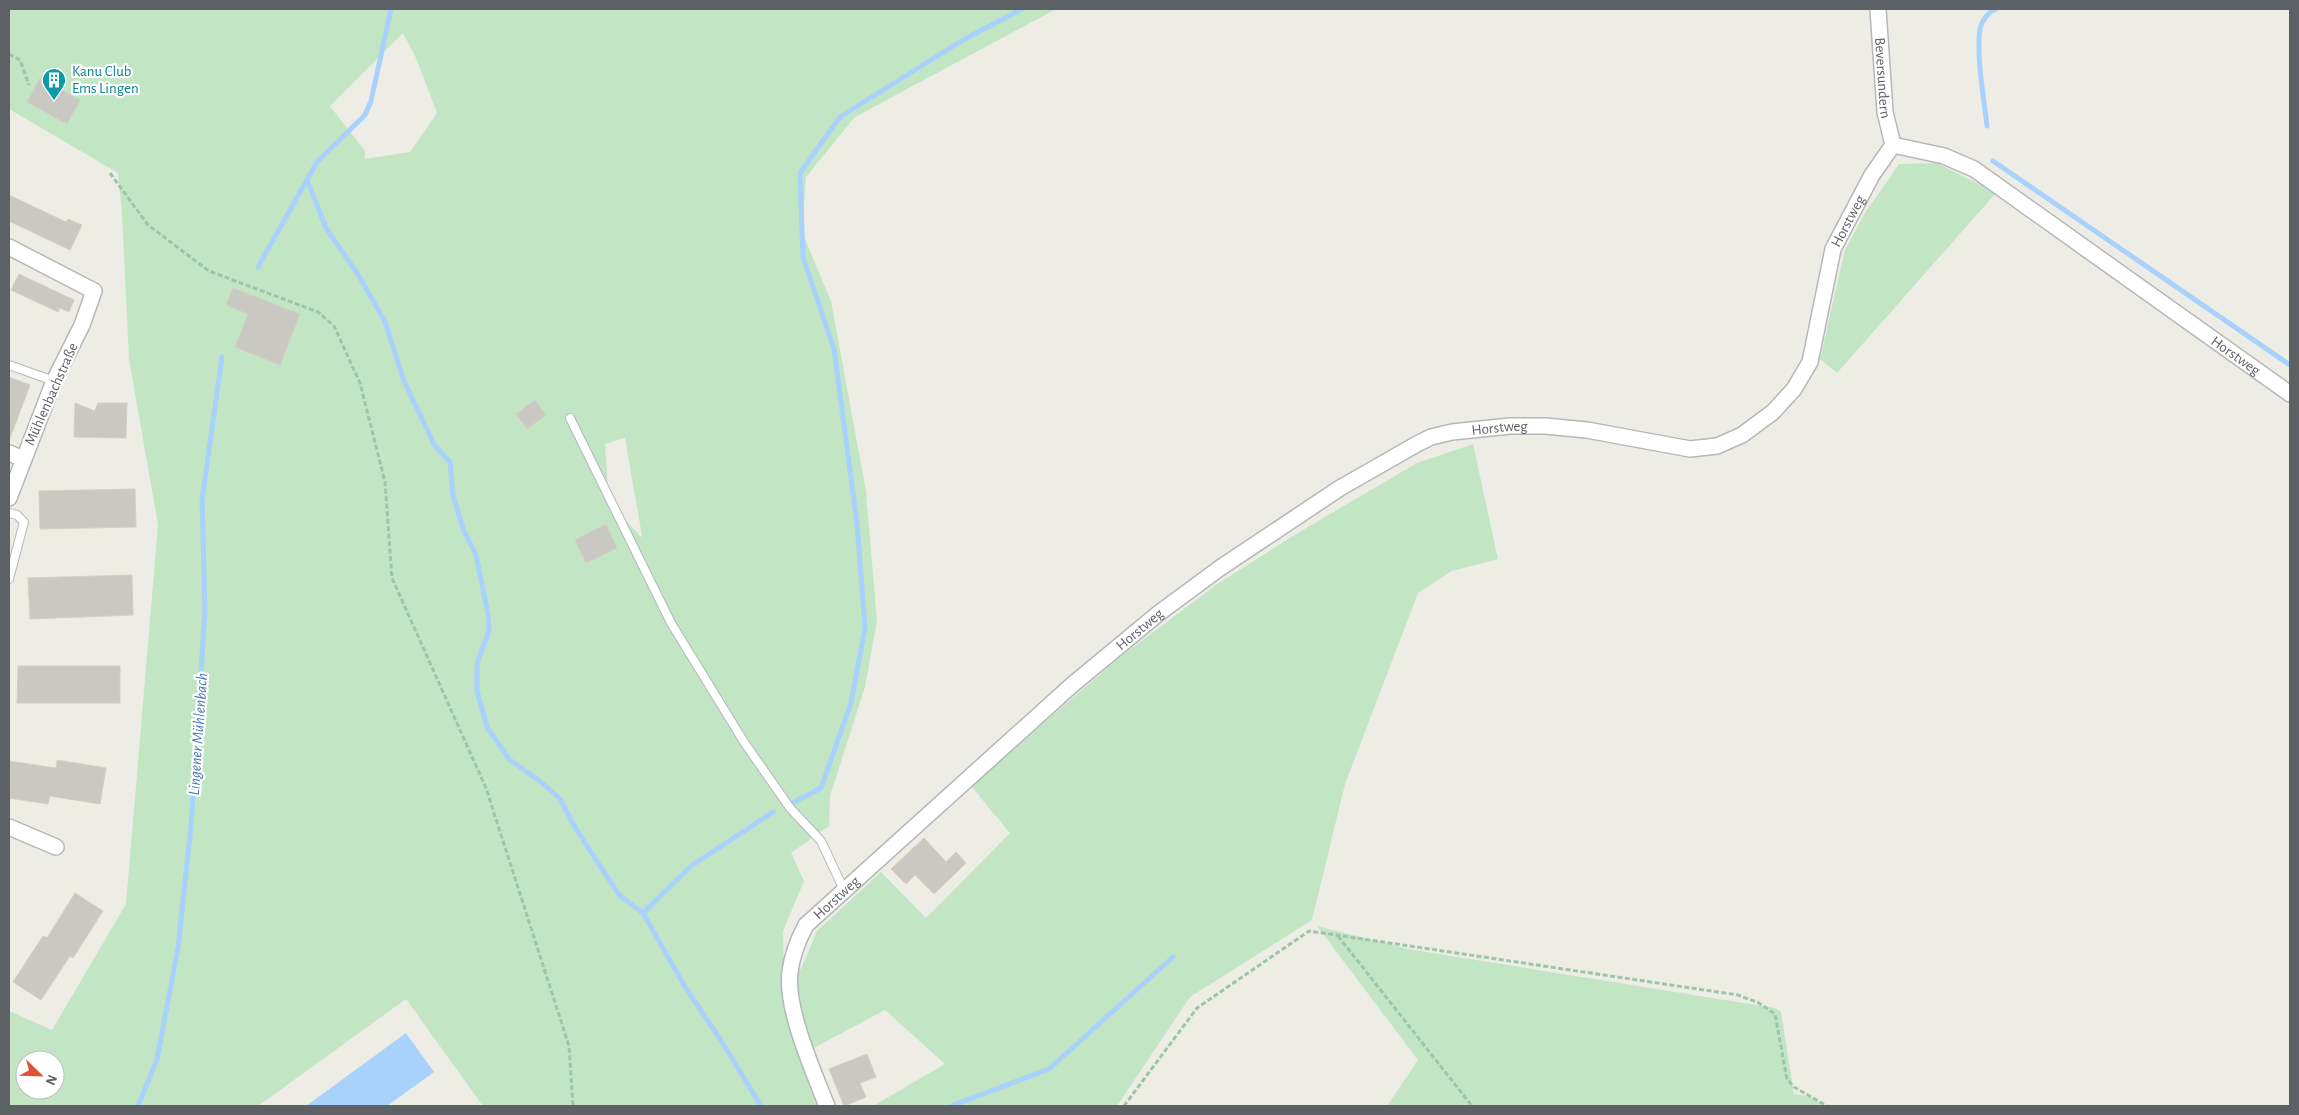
<svg xmlns="http://www.w3.org/2000/svg" width="2299" height="1115" font-family="'Alegreya Sans',sans-serif">
<rect width="100%" height="100%" fill="#eeede5"/>
<g fill="#c2e5c4" fill-rule="evenodd">
<path d="M9 9H1056L855 117 806 177 802 232 831 301 866 491 877 621 865 687 830 796 829 826 791 853 804 881 783 931 784 966 801 969 817 931 881 872 926 918 1010 833 971 786 1120 657 1216 585 1291 537 1417 463 1473 444 1498 559 1452 571 1418 593 1345 784 1312 920 1190 997 1117 1106H873L945 1064 885 1010 812 1049 835 1106H483L406 999 258 1106H9V1011L52 1030 126 904 158 525 129 359 122 213 118 173 9 109ZM403 33 416 58 437 113 410 152 365 159V151L330 106ZM625 438 642 536 641 537 609 502 605 444ZM25 1060H55V1090H25Z"/>
<path d="M1937 163 1996 193 1837 373 1820 359 1845 250 1865 213 1899 164Z"/>
<path d="M1317 926 1408 949 1775 1008 1781 1012 1794 1094 1809 1096 1824 1106H1387L1418 1060Z"/>
</g>
<path fill="#a8d2fb" d="M406 1033 434 1072 387 1106H306Z"/>
<g fill="none" stroke-linecap="round" stroke-linejoin="round">
<g stroke="#a8d2fb" stroke-width="5">
<path d="M1987 126C1984 99 1976 55 1980 29 1982 20 1988 12 1996 9"/>
<path d="M1993 161 2290 365"/>
<path d="M307 180 326 228 359 276 385 322 404 381 435 446 450 462 453 496 464 531 476 555 488 614 489 631 477 663V691L487 727 510 760 541 782 560 799 576 829 619 895 643 913 684 985 722 1042 761 1106"/>
<path d="M258 267 317 162 365 115 371 101 391 9"/>
<path d="M794 802 821 788 851 703 865 628 857 523 834 349 803 257 800 173 840 117 963 40 1022 9"/>
<path d="M643 913 691 866 773 812"/>
<path d="M138 1106 157 1059 178 948 191 826 205 609 202 500 222 357"/>
<path d="M951 1106 1049 1069 1173 957"/>
</g>
</g>
<g fill="#cac8c2" stroke="#d3cfc3">
<path d="M40 78 80 100 67 124 27 102Z"/>
<path d="M9 195 66 222 68 219 82 225 70 250 9 221Z"/>
<path d="M19 274 74 300 69 312 60 308 58 312 11 290Z"/>
<path d="M233 288 300 314 280 365 235 347 248 314 226 305Z"/>
<path d="M9 377 30 385 10 438H9Z"/>
<path d="M535 400 546 415 527 429 516 414Z"/>
<path d="M75 403 95 411 98 403H127L126 438 74 437Z"/>
<path d="M135 489 136 527 40 529 39 491Z"/>
<path d="M606 524 617 548 586 563 575 540Z"/>
<path d="M132 575 133 615 30 619 28 578Z"/>
<path d="M18 666H120V703H17Z"/>
<path d="M57 760 106 768 100 804 50 796 48 804 9 798V761L56 768Z"/>
<path d="M924 838 946 862 956 852 966 863 934 894 915 875 906 884 891 869Z"/>
<path d="M75 893 103 911 73 958 70 956 41 1000 13 982 43 936 47 938Z"/>
<path d="M867 1054 876 1077 860 1083 866 1097 844 1106 829 1069Z"/>
</g>
<g fill="none" stroke-linecap="round" stroke-linejoin="round">
<g stroke="#b5b7bb" stroke-width="10">
<g id="lane">
<path d="M9 365 54 381"/>
<path d="M570 418 671 623 744 742 790 808 821 841 844 890"/>
<path d="M9 513 17 515 24 522 9 579"/>
</g>
</g>
<g stroke="#b5b7bb" stroke-width="18">
<g id="street">
<path id="s1" d="M1878 9 1885 112 1893 145"/>
<path d="M9 247 94 291 82 325 54 381 9 498"/>
<path d="M9 453 23 459"/>
<path d="M9 827 56 847"/>
<path id="s2" d="M827 1106C814 1073 785 1008 790 972 792 955 798 940 806 925L1072 685 1159 613 1220 568 1340 488 1417 444 1431 437 1452 432 1510 426H1545L1587 430 1690 449 1717 446 1742 435 1773 412 1794 389 1810 362 1833 249 1872 175 1893 145 1944 156 1974 169 2290 394"/>
</g>
</g>
<g stroke="#9cc5aa" stroke-width="3" stroke-dasharray="5 2.5" stroke-linecap="butt">
<path d="M9 54 20 60 29 85"/>
<path d="M110 173 148 225 209 271 318 312 334 326 360 383 385 482 392 578 486 788 569 1046 573 1106"/>
<path d="M1338 936 1472 1106"/>
<path d="M1124 1106 1197 1008 1309 931 1738 995 1759 1003 1775 1014 1787 1079 1794 1087 1827 1106"/>
</g>
<use href="#lane" stroke="#fff" stroke-width="8"/>
<use href="#street" stroke="#fff" stroke-width="15"/>
</g>
<defs>
<g id="building-pin" transform="scale(1.25)"><path d="M0 17L-7.5 6A9.5 9.5 0 1 1 7.5 6Z" fill="#0f9aa8" stroke="#fff"/><path d="M-4-6H4V6H1V3H-1V6H-4ZM-2.5-4.3h1.7v1.8h-1.7ZM.8-4.3h1.7v1.8H.8ZM-2.5-1h1.7V.8h-1.7ZM.8-1h1.7V.8H.8Z" fill="#fff"/></g>
</defs>
<g fill-rule="evenodd">
<use href="#building-pin" x="54" y="80"/>
</g>
<g text-anchor="middle" stroke-width="4.5" stroke-linejoin="round" paint-order="stroke">
<g font-size="15" fill="#0d838f" stroke="#fff" text-anchor="start">
<text x="72" y="76">Kanu Club<tspan x="72" dy="17">Ems Lingen</tspan></text>
</g>
<g font-size="15" fill="#5d6065" stroke="#fff">
<text dy="5" stroke="none"><textPath href="#s1" startOffset="69">Beversundern</textPath></text>
<text dy="5" stroke="none"><textPath href="#s2" startOffset="1550">Horstweg</textPath></text>
<text dy="5" stroke="none"><textPath href="#s2" startOffset="2045">Horstweg</textPath></text>
<text transform="translate(51 394) rotate(-66)" y="5">Mühlenbachstraße</text>
<text dy="5" stroke="none"><textPath href="#s2" startOffset="1055">Horstweg</textPath></text>
<text dy="5" stroke="none"><textPath href="#s2" startOffset="636">Horstweg</textPath></text>
<text dy="5" stroke="none"><textPath href="#s2" startOffset="231">Horstweg</textPath></text>
</g>
<g font-size="16" font-style="italic" fill="#4877b6" stroke="#fff">
<text transform="translate(197 734) rotate(-86)" y="6">Lingener Mühlenbach</text>
</g>
</g>
<rect width="2299" height="1115" fill="none" stroke="#5d6065" stroke-width="20"/>
<g transform="translate(40 1075) rotate(113)"><circle r="24" fill="#ffffff" stroke="#bebfc1"/>
<path d="M0-4L9 19L0 12L-9 19Z" fill="#e24f37"/>
<text y="-8" font-size="14" font-weight="bold" text-anchor="middle" fill="#5d6065">N</text>
</g>
</svg>
